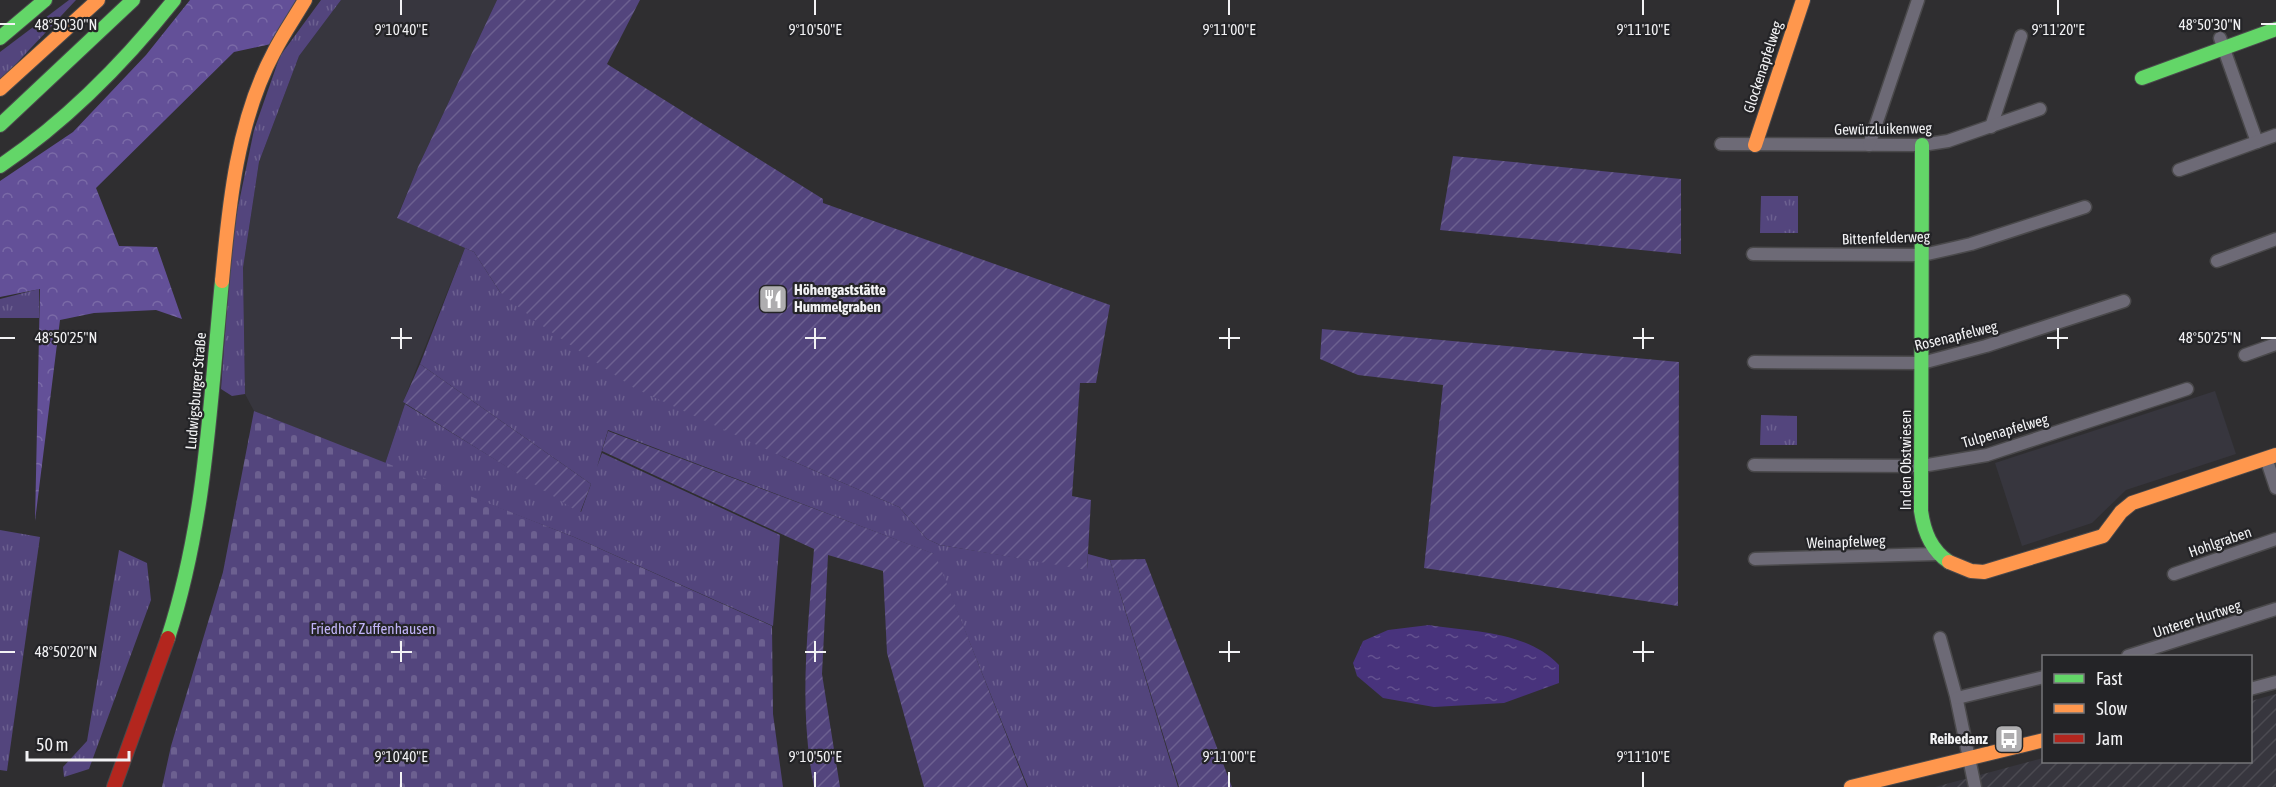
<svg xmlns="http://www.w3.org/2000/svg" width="2276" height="787" font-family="'Asap Condensed',sans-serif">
<defs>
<pattern id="industrial-furrows" width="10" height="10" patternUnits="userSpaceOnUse" patternTransform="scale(1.5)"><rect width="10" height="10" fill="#37363e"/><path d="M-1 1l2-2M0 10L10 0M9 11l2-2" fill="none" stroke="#4b4a51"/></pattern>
<pattern id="grass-tufts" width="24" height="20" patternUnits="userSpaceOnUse" patternTransform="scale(1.5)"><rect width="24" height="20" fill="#53457d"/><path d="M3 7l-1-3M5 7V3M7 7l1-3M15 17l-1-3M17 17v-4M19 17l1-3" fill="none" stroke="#6c6090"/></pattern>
<pattern id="forest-crowns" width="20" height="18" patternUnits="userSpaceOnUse" patternTransform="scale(1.5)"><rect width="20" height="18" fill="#635098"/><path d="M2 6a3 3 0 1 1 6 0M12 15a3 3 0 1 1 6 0" fill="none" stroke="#7a6aa7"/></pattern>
<pattern id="cemetery-stones" width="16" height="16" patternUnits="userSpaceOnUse" patternTransform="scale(1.5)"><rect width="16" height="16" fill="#53457d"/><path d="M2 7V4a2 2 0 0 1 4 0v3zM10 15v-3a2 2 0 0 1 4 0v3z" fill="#6c6090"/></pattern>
<pattern id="garden-furrows" width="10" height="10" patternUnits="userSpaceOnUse" patternTransform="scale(1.5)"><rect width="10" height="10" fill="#53457d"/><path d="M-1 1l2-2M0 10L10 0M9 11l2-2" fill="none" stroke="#6c6090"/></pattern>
<pattern id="water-ripples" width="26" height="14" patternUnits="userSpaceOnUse" patternTransform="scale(1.5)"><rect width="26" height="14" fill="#48337c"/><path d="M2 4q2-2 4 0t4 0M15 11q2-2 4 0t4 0" fill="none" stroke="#63518f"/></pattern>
</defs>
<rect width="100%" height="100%" fill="#2f2e30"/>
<g fill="#37363e">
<path d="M341 0H497L418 167 397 217 465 248 403 402 405 404 385 464 254 411 245 394 243 268 259 162 299 56Z"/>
<path d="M2215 391 2236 454 2126 490 2092 523 2022 546 1995 463Z"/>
</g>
<path fill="url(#industrial-furrows)" d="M2276 694V787H1935L2043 758 2044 762H2250L2251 701Z"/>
<g fill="url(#grass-tufts)">
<path d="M69 0H76L0 81V52Z"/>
<path d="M321 0H341L299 56 259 162 243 268 245 394 232 396 221 389 232 236 254 130 280 56Z"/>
<path d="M1761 196H1798V233H1760Z"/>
<path d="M465 248 474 252 500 292 783 457 899 507 927 539 940 545 1087 569 1088 554 1110 560 1178 787H1028L934 554 608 430 597 467 602 453 780 535 773 626 574 537 385 464 405 404 581 512 591 484 420 364Z"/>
<path d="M39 289V318H0V299Z"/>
<path d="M1761 415 1797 416V445H1760Z"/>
<path d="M0 530 40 537 7 771 0 770Z"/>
<path d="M119 550 147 563 151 600 89 769 64 777 63 767 87 741Z"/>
</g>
<path fill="url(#forest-crowns)" d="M190 0H296L271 44 234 52 96 188 119 246 157 247 182 319 156 310 94 313 60 320 35 521 40 289 0 297V181L73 132 146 55Z"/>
<path fill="url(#cemetery-stones)" d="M254 411 574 537 772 626 773 714 783 787H162L171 746 223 572Z"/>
<g fill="url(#garden-furrows)">
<path d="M497 0H640L607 64 823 199V203L1110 305 1096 383H1080L1072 496 1091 500 1087 570 940 545 927 539 899 507 783 457 634 388 541 325 500 292 474 252 397 218 418 167Z"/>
<path d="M1453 156 1681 179V254L1440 230Z"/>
<path d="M1322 329 1679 362 1678 606 1424 568 1443 385 1358 375 1320 359Z"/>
<path d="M420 364 591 484 580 513 403 402Z"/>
<path d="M608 431 935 554 1027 787H924L887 653 883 571 828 555 822 674 840 787H814C798 704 808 631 814 549L602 451Z"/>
<path d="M1145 559 1232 787H1179L1110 560Z"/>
</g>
<path fill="url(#water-ripples)" d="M1429 625C1473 632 1527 631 1559 665V683L1504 703 1434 707 1383 698 1357 676 1353 663 1363 641 1388 630Z"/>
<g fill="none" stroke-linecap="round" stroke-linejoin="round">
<g stroke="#4a494b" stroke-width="15">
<g id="street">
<path d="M2220 38 2257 142"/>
<path d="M1991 127 2021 36"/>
<path d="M1721 144 1922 145 1948 141 2040 109"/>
<path d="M1869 145 1918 0"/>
<path d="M2179 170 2276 135"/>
<path d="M1753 254 1923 255 1971 244 2085 207"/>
<path d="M2217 261 2276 239"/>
<path d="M2245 355 2276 344"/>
<path d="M1754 362 1922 363 1986 346 2124 301"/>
<path d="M2266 458 2276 488"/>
<path d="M1754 465 1922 466 1987 455 2187 389"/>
<path d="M1755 559 1937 554"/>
<path d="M2174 574 2276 539"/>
<path d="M1940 638 1956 696 1975 787"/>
<path d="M2128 656 2276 609"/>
<path d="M2250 689 2276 682"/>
<path d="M1957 698 2044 677"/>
</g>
</g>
<g stroke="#4a494b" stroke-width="16">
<g id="fast">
<path d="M0 38 45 0"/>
<path d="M2142 78 2276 29"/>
<path d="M0 125 133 0"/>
<path d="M1922 145 1921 511C1924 532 1931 550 1949 562"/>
<path d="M0 166C68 120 123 64 174 0"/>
<path d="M168 638C206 521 210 402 222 281"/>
</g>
</g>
<g stroke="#4a494b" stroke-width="16">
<g id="slow">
<path d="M0 89 98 0"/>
<path d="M1755 145 1803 0"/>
<path d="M222 281C229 204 237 121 274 52 283 34 295 17 305 0"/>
<path d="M1949 562 1971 571 1984 572 2103 536 2121 512 2132 503 2276 455"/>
<path d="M1851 787 2044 740"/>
</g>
</g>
<g stroke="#4a494b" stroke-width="16">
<path id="jam" d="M114 787 168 638"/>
</g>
<use href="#street" stroke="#6d6a76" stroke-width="12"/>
<use href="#fast" stroke="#63d668" stroke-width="14"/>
<use href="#slow" stroke="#ff974d" stroke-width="14"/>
<use href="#jam" stroke="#b3261e" stroke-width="14"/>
</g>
<path fill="none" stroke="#f2f2f4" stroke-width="2" d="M401 0V15M815 0V15M1229 0V15M1643 0V15M2058 0V15M0 24H15M2261 24H2276M401 328V349M815 328V349M1229 328V349M1643 328V349M2058 328V349M0 338H15M391 338H412M805 338H826M1219 338H1240M1633 338H1654M2047 338H2068M2261 338H2276M401 641V662M815 641V662M1229 641V662M1643 641V662M0 652H15M391 652H412M805 652H826M1219 652H1240M1633 652H1654M401 772V787M815 772V787M1229 772V787M1643 772V787"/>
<defs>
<g id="restaurant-square" transform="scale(1.5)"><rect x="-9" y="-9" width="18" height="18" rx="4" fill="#aeadaf" stroke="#242427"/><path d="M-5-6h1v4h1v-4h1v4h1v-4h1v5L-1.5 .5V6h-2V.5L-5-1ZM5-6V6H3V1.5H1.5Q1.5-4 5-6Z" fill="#fff"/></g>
<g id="bus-square" transform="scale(1.5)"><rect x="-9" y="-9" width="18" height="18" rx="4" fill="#aeadaf" stroke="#242427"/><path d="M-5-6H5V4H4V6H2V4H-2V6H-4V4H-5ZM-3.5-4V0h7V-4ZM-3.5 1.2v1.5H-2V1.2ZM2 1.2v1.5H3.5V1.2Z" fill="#fff"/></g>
</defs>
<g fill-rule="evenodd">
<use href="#restaurant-square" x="773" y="299"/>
<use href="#bus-square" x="2009" y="739"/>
</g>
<g text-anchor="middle" stroke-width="4.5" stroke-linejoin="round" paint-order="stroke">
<g font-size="15" fill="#f2f2f4" stroke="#242427">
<text transform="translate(1763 67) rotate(-72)" y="5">Glockenapfelweg</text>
<text transform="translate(1883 129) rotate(-1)" y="5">Gewürzluikenweg</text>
<text transform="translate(1886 238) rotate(-2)" y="5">Bittenfelderweg</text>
<text transform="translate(1956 336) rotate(-14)" y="5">Rosenapfelweg</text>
<text transform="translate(196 391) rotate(-85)" y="5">Ludwigsburger Straße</text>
<text transform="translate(2005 431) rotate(-16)" y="5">Tulpenapfelweg</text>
<text transform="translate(1906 460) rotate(-90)" y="5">In den Obstwiesen</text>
<text transform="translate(1846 542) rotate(-2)" y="5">Weinapfelweg</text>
<text transform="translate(2220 542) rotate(-19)" y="5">Hohlgraben</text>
<text transform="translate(2197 619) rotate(-18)" y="5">Unterer Hurtweg</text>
</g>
<g font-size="15" font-weight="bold" fill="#f2f2f4" stroke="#242427" text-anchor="start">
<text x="794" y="295">Höhengaststätte<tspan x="794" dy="17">Hummelgraben</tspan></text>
<text x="1988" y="744" text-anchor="end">Reibedanz</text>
</g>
<g font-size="15" fill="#c0b3f6" stroke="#242427">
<text x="373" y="634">Friedhof Zuffenhausen</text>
</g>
</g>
<g font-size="15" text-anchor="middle" fill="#f2f2f4" stroke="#242427" stroke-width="4.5" stroke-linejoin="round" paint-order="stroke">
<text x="66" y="30">48°50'30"N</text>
<text x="2210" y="30">48°50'30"N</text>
<text x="401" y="35">9°10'40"E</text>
<text x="815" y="35">9°10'50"E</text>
<text x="1229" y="35">9°11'00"E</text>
<text x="1643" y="35">9°11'10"E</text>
<text x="2058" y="35">9°11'20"E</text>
<text x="66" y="343">48°50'25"N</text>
<text x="2210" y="343">48°50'25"N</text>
<text x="66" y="657">48°50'20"N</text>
<text x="401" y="762">9°10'40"E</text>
<text x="815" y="762">9°10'50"E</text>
<text x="1229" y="762">9°11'00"E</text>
<text x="1643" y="762">9°11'10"E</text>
</g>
<rect x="2042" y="655" width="210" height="108" fill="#242427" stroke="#767679" stroke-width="1.5"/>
<rect x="2054" y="674" width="30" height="9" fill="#63d668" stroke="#767679" stroke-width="1.5"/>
<text x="2096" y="685" font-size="18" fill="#f2f2f4">Fast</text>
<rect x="2054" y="704" width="30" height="9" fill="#ff974d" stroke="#767679" stroke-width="1.5"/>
<text x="2096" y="715" font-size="18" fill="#f2f2f4">Slow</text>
<rect x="2054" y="734" width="30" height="9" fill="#b3261e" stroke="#767679" stroke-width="1.5"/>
<text x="2096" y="745" font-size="18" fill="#f2f2f4">Jam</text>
<path d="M27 751v9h102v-9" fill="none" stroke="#f2f2f4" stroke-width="3"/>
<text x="36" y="751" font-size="18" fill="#f2f2f4" stroke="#242427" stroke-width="4.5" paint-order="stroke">50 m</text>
</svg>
